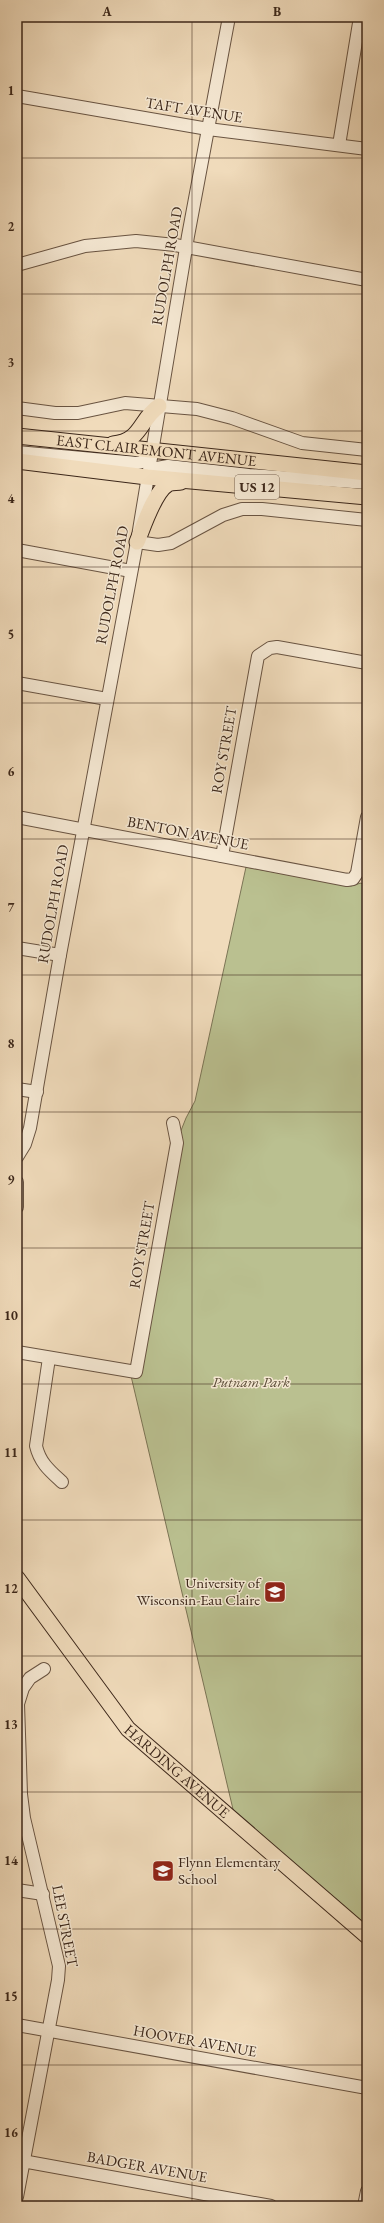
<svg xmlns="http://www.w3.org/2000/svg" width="384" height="2223" font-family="'EB Garamond',serif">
<rect width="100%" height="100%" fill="#f0dbbb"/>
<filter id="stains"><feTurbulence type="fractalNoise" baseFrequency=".005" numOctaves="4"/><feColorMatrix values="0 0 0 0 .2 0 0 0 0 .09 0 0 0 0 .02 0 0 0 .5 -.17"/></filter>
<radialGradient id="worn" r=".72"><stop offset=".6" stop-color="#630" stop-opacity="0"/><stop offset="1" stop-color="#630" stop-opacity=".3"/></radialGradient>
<path fill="#bac090" stroke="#7b7455" d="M246 867 351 886 361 883 367 888V1936L236 1822 131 1376 176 1143 186 1118 195 1101Z"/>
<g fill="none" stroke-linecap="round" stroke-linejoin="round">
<g stroke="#695442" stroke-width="14">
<g id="minor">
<path d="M17 96 208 129 367 149"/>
<path d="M339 145 360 17"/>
<path d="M17 265 85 246 136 241 175 245 367 280"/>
<path d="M17 408 55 413H78L125 403 197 409 232 418 302 443 367 450"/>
<path d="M17 452 137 463 142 462 152 451"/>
<path d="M147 477 157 468 168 466 249 475 367 483"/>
<path d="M137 542 158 545 171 543 223 515 242 509H262L367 520"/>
<path d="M17 550 131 571"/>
<path d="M17 683 107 699"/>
<path d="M17 817 347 880 353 879 357 873 367 817"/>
<path d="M222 856 258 656 270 648 277 647 367 663"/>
<path d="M17 948 60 955"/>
<path d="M17 1089 37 1092"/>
<path d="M17 1157 25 1144 30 1128 60 955 137 542 188 236 229 17"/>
<path d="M17 1182V1207"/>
<path d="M17 1352 136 1372 177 1143 173 1123"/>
<path d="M49 1358 36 1446C40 1463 50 1471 62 1482"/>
<path d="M17 1890 43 1894"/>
<path d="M17 2025 367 2088"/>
<path d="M17 2160 271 2206"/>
<path d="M17 2197 58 1980 59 1966 24 1818 21 1794 18 1704 23 1688 30 1678 44 1669"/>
<path d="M364 2206 367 2191"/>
</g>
</g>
<g stroke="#3c271a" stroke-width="17">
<g id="major">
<path id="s1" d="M17 436 367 473"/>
<path d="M113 444C142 441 139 420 159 406"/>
<path d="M17 461 147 477 367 497"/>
<path d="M137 542C143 528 154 492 168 484 172 482 177 483 181 482"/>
<path id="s2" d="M17 1578 128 1729 367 1936"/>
</g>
</g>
<use href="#minor" stroke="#f5e8d3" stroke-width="12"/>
<use href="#major" stroke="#f0dbbb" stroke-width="15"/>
</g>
<path fill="none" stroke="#3c271a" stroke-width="1" stroke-opacity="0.55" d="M192 17V2206M17 158H367M17 294H367M17 431H367M17 567H367M17 703H367M17 839H367M17 975H367M17 1112H367M17 1248H367M17 1384H367M17 1520H367M17 1656H367M17 1792H367M17 1929H367M17 2065H367"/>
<defs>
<g id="university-square" transform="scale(1.15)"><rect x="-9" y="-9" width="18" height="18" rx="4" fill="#8f2418" stroke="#f5e8d3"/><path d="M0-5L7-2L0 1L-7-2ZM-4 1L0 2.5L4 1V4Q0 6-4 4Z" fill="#fff"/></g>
<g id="school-square" transform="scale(1.15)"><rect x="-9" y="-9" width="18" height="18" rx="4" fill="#8f2418" stroke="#f5e8d3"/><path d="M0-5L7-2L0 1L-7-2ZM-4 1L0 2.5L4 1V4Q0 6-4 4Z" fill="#fff"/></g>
</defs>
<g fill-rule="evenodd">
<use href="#university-square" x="275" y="1592"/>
<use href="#school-square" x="163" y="1871"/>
</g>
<g text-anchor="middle" stroke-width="3" stroke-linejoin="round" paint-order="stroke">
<rect fill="#f5e8d3" stroke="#746152" stroke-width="1" x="235" y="475" width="44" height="24" rx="3"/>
<g font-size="14" font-weight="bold" fill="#3c271a">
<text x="257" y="492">US 12</text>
</g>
<g font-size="15" fill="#3c271a" stroke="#f5e8d3">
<text transform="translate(194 110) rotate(9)" y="5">TAFT AVENUE</text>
<text transform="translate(167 266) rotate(-80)" y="5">RUDOLPH ROAD</text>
<text dy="5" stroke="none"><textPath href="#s1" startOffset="140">EAST CLAIREMONT AVENUE</textPath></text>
<text transform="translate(112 585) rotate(-79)" y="5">RUDOLPH ROAD</text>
<text transform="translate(224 750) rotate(-80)" y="5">ROY STREET</text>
<text transform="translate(188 833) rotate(11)" y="5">BENTON AVENUE</text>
<text transform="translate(53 904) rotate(-80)" y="5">RUDOLPH ROAD</text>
<text transform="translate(142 1245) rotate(-80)" y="5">ROY STREET</text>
<text dy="5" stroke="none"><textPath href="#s2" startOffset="252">HARDING AVENUE</textPath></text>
<text transform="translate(65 1926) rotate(79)" y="5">LEE STREET</text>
<text transform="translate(195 2041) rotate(10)" y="5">HOOVER AVENUE</text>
<text transform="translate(147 2167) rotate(10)" y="5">BADGER AVENUE</text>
</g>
<g font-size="15" font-style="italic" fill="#5c4d38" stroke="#f5e8d3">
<text x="251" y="1387">Putnam Park</text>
</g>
<g font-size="15" fill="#3c271a" stroke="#f5e8d3" text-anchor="end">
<text x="260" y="1588">University of<tspan x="260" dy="17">Wisconsin-Eau Claire</tspan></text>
<text x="178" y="1867" text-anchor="start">Flynn Elementary<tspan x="178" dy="17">School</tspan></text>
</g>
</g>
<rect width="384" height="2223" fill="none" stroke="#f0dbbb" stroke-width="44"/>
<rect x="22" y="22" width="340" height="2179" fill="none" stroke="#3c271a" stroke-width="1.5"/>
<g font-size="13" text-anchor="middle" font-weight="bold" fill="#3c271a">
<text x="107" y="16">A</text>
<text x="277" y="16">B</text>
<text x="11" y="95">1</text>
<text x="11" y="231">2</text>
<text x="11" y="367">3</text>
<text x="11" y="503">4</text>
<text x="11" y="639">5</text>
<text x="11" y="776">6</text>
<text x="11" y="912">7</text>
<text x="11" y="1048">8</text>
<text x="11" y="1184">9</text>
<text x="11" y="1320">10</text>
<text x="11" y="1457">11</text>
<text x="11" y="1593">12</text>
<text x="11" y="1729">13</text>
<text x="11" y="1865">14</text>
<text x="11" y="2001">15</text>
<text x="11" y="2137">16</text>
</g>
<rect width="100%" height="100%" filter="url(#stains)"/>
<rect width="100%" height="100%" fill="url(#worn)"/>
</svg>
